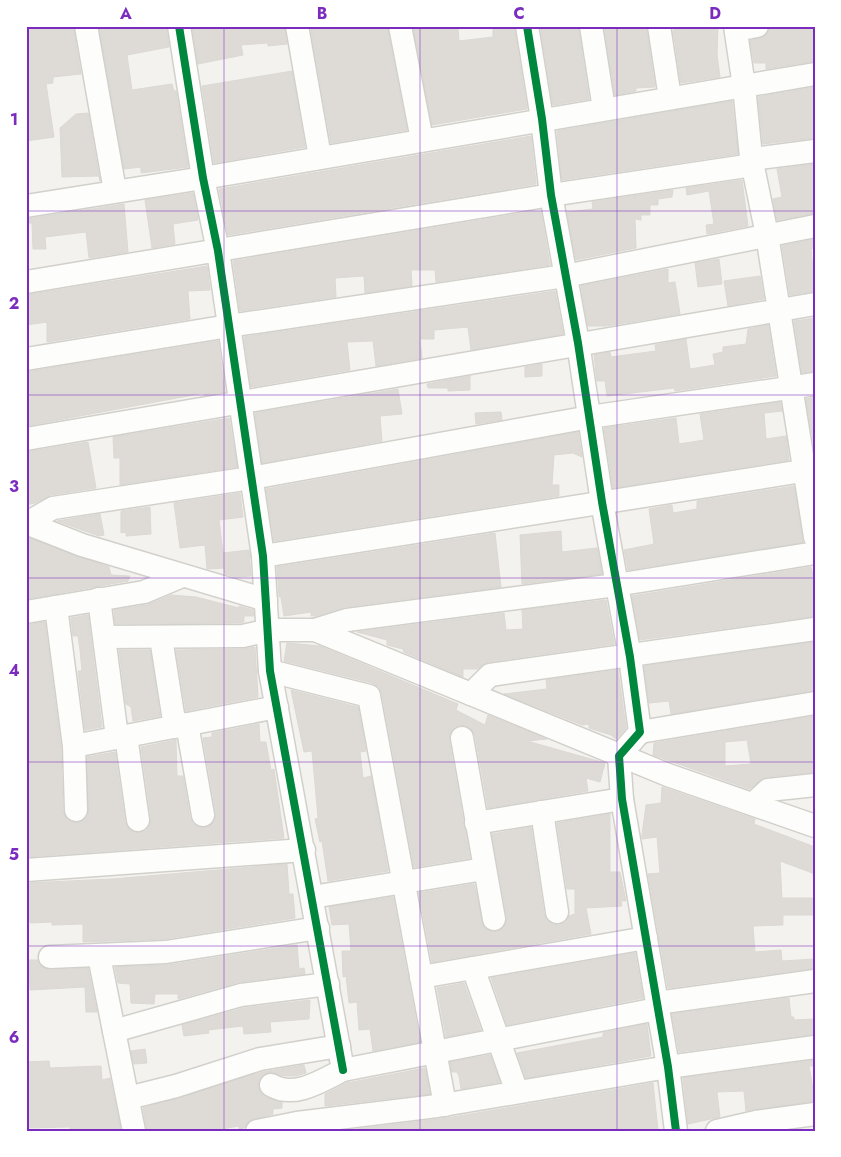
<svg xmlns="http://www.w3.org/2000/svg" width="841" height="1157" font-family="Jost,sans-serif">
<rect width="100%" height="100%" fill="#f4f2ee"/>
<g fill="#dedbd6" stroke="#dcd9d4" fill-rule="evenodd">
<path d="M26 26H73L81 74 53 77V83L46 84 54 137 26 141V70H29Z"/>
<path d="M99 26H166L169 47 127 55 132 90 172 84 174 91H176L188 167 141 173V167L124 169Z"/>
<path d="M192 26H284L287 44 268 46V43L241 45 243 55 198 64Z"/>
<path d="M310 26H387L407 130 331 143Z"/>
<path d="M449 26V30L458 28 459 41 493 37V26H514L527 109 432 125 413 27Z"/>
<path d="M540 26H578L589 99 553 105Z"/>
<path d="M604 26H646L655 87 636 88V91L615 95Z"/>
<path d="M699 26H718L717 55 720 77 681 83 673 30Z"/>
<path d="M770 26 815 28V61L766 69V63H754L750 41 765 36Z"/>
<path d="M292 71 305 147 214 163 202 86Z"/>
<path d="M815 87V138L763 144 758 97Z"/>
<path d="M732 101 738 154 562 180 557 131Z"/>
<path d="M88 113 100 181 99 176 62 177 60 128 76 114Z"/>
<path d="M531 136 536 184 228 235 219 189Z"/>
<path d="M815 164V213L777 220 773 199 782 197 777 169Z"/>
<path d="M742 180 748 226 707 234 706 225 714 224 709 191 687 195 686 188Z"/>
<path d="M673 190 672 197 658 199V205H650V215H641V220L635 219 636 248 576 260 567 212 593 209 592 202Z"/>
<path d="M193 193 198 220 173 224 175 244 152 248 145 200Z"/>
<path d="M124 204 128 252 89 258 86 232 45 237 46 249H33L32 223H26V219Z"/>
<path d="M529 212H541L550 265 436 282 435 270H411L412 286 365 293 364 276 335 278 336 297 240 311 233 261Z"/>
<path d="M815 239V248L811 249 815 291 790 295 782 246Z"/>
<path d="M719 259 722 284 698 287 695 263Z"/>
<path d="M207 266 210 290 188 291 190 319 47 342V322L26 325V295Z"/>
<path d="M668 269V283L675 282 680 314 606 326H588L581 286Z"/>
<path d="M760 276 764 299 728 306 724 281Z"/>
<path d="M555 291 563 334 471 350 468 327 434 330V339H420L422 358 376 366 373 341 347 342 350 370 251 387 244 337Z"/>
<path d="M815 318V371L802 373 794 321Z"/>
<path d="M768 325 776 376 675 391 674 388 607 396 605 381H597L594 355 610 352 611 357 656 351 655 345 686 339 690 369 715 365 713 354 723 352V347L746 344 748 329Z"/>
<path d="M218 341 225 392 204 395V393L26 426V372Z"/>
<path d="M542 364V376L525 377V367Z"/>
<path d="M470 376V390L448 391V388H428L427 384Z"/>
<path d="M398 389 402 414 380 416 382 441 262 463 255 413Z"/>
<path d="M815 397V452L806 399Z"/>
<path d="M780 402 782 411 764 413 766 439 786 436 789 460 613 488 604 428 676 418 679 444 704 440 700 414Z"/>
<path d="M501 412 502 420 476 424 475 413Z"/>
<path d="M229 418 237 467 120 485V458H114L113 437Z"/>
<path d="M578 432 582 457 573 453 554 455 552 485H559V496L274 541 266 489Z"/>
<path d="M88 442 96 488 51 495 35 503 26 505V452Z"/>
<path d="M794 486 803 542 628 570 624 550 654 544 649 509 672 505 673 513 697 509V501Z"/>
<path d="M240 493 243 517 219 520 223 553 249 550 251 576 236 577 225 574 224 568 207 569 205 545 180 548 174 503Z"/>
<path d="M150 507 151 534 126 536V532L121 533V511Z"/>
<path d="M100 514 104 535 99 536 57 521Z"/>
<path d="M561 531 562 552 597 548 602 574 522 584 520 535Z"/>
<path d="M495 533 501 587 345 607 316 616H311V612L284 616 281 597H279L277 567Z"/>
<path d="M26 537 109 567 111 575 130 576 128 581 26 599Z"/>
<path d="M811 567 815 585V616L640 640 632 596Z"/>
<path d="M171 595 196 597 239 608V606L253 610 254 616H244V622L241 623 115 624 114 610 146 605Z"/>
<path d="M606 600 614 644 488 662 477 669H463V677L404 652 403 649 387 645V640L357 632 504 613 506 630 523 629 522 610Z"/>
<path d="M88 615 102 727 85 730 78 671H82L80 650 78 636H73L71 618Z"/>
<path d="M45 622 61 747 63 810 69 821 76 823 82 821 88 816 87 757 115 752 125 822 128 828 134 832 146 831 150 825 151 818 141 747 176 740 177 776H183L190 818 193 824 199 827 211 825 215 820 216 813 203 738 212 737V733L259 724 260 742H266L271 770 274 769 284 838 26 857V625Z"/>
<path d="M815 642V690L671 714 669 701 649 703 644 666Z"/>
<path d="M287 643 320 646 458 704 456 710 485 725 488 715 547 739 527 741 605 763 600 782 586 778 588 791 488 808 475 735 467 726 459 725 450 733 449 740 470 858 414 867 382 694 379 687 372 683 284 661Z"/>
<path d="M255 647 258 697 186 711 176 650 243 649Z"/>
<path d="M119 650H150L160 716 133 721 131 707 126 704Z"/>
<path d="M618 670 626 728 616 739 611 735 589 728V724L582 725 504 694 547 689 546 680Z"/>
<path d="M291 690 358 707 366 751 360 752 363 778 371 776 388 871 328 881 322 841 320 842 315 819 318 818 312 751 304 752Z"/>
<path d="M815 716V772L767 777 749 789 653 755 654 743ZM747 740 751 764 725 766V742Z"/>
<path d="M662 787 755 819 754 824 815 847V874L780 861 782 898H815V915H783V925L753 926 755 952 781 950 782 961 815 959V968L668 988 648 874 660 873 657 837 642 839V835L646 805 661 803Z"/>
<path d="M610 814V872H620L626 901H621L622 906 586 908 591 934 432 962 419 893 474 884 484 927 490 931 502 929 506 924 507 917 492 834 531 827 544 914 552 924 559 925 566 922 569 916 575 914V889H567L557 823Z"/>
<path d="M287 864 289 894H293L295 918 165 939 83 942V924L52 925V922L30 923V920H26V883L112 879Z"/>
<path d="M393 897 420 1042 373 1051 370 1029 359 1030 357 1002 349 1003 346 976 343 977 342 951H351L349 924 332 925 329 907Z"/>
<path d="M297 945 299 969 304 968 305 974 239 982 178 999V994H155L154 1004 131 1003 130 984 118 983 115 967 168 965Z"/>
<path d="M635 953 643 998 507 1025 491 978Z"/>
<path d="M29 960H38L44 968 50 970 88 968 97 1012H86L85 987 30 990Z"/>
<path d="M464 983 481 1030 446 1037 437 988Z"/>
<path d="M789 998 791 1017H794V1020L815 1019V1034L679 1052 672 1014Z"/>
<path d="M310 1000 309 1019 270 1022 271 1032 244 1034 243 1026 208 1030 209 1033 184 1036 182 1025 244 1008Z"/>
<path d="M647 1024 651 1056 526 1078 517 1053 603 1037V1033Z"/>
<path d="M145 1049 147 1063 134 1064 131 1051Z"/>
<path d="M490 1055 500 1082 461 1089 459 1076 457 1072H452L450 1062Z"/>
<path d="M815 1060V1066H809L815 1101 746 1111 744 1091 717 1092 720 1117 688 1124 683 1078Z"/>
<path d="M49 1061 50 1068 101 1066 102 1080 110 1078 121 1131H71L70 1127 26 1128V1062Z"/>
<path d="M304 1065 306 1073 296 1076H283L270 1072 263 1075 258 1086 260 1092 266 1097 282 1102V1108L273 1109V1114L249 1121 244 1128 239 1129V1126L210 1131H147L143 1108 263 1072Z"/>
<path d="M425 1068 430 1094 325 1106V1094L347 1083Z"/>
<path d="M653 1083 658 1131H342L447 1118Z"/>
</g>
<g fill="none" stroke-linecap="round" stroke-linejoin="round">
<g stroke="#d2d0cb" stroke-width="25">
<g id="minor">
<path d="M86 26 115 191"/>
<path d="M179 26 203 178 218 251 263 556 270 671 343 1070"/>
<path d="M297 26 320 157"/>
<path d="M400 26 422 140"/>
<path d="M527 26 542 119 551 195 578 343 602 502 630 657 640 732 619 756 622 799 668 1067 676 1131"/>
<path d="M591 26 604 109"/>
<path d="M659 26 670 98"/>
<path d="M735 26 744 86 751 157 767 235 815 537"/>
<path d="M736 30 757 26"/>
<path d="M752 159 815 151"/>
<path d="M26 206 203 178 815 74"/>
<path d="M26 282 551 195 753 165"/>
<path d="M26 359 229 326 565 276 815 226"/>
<path d="M26 439 815 304"/>
<path d="M26 523 82 545 266 600"/>
<path d="M27 523 53 508 251 478 590 417 815 384"/>
<path d="M263 556 815 469"/>
<path d="M99 599 117 737"/>
<path d="M56 607 74 746 76 810"/>
<path d="M26 612 144 592 182 576"/>
<path d="M315 630 347 620 616 585 815 553"/>
<path d="M105 637 243 636 269 630H315L668 775 815 826"/>
<path d="M161 638 175 727"/>
<path d="M270 671 369 696 445 1105"/>
<path d="M471 694 490 675 815 629"/>
<path d="M187 724 203 815"/>
<path d="M640 732 815 703"/>
<path d="M126 736 138 820"/>
<path d="M462 738 494 919"/>
<path d="M74 746 277 707"/>
<path d="M753 804 768 790 815 785"/>
<path d="M542 812 557 912"/>
<path d="M476 823 622 799"/>
<path d="M26 870 304 850"/>
<path d="M312 897 484 869"/>
<path d="M99 956 134 1131"/>
<path d="M50 957 166 952 318 928"/>
<path d="M473 968 517 1092"/>
<path d="M421 977 646 938"/>
<path d="M657 1003 815 981"/>
<path d="M114 1031 241 995 328 984"/>
<path d="M271 1085C294 1099 321 1081 343 1070L657 1009"/>
<path d="M128 1098 176 1086 260 1059 339 1046"/>
<path d="M257 1131 297 1123 437 1106 668 1067 815 1047"/>
<path d="M717 1131 756 1122 815 1114"/>
</g>
</g>
<use href="#minor" stroke="#fdfdfc" stroke-width="22"/>
<g stroke="#fff" stroke-width="11">
<g id="cycleway">
<path d="M179 26 203 178 218 251 263 556 270 671 343 1070"/>
<path d="M527 26 542 119 551 195 578 343 602 502 630 657 640 732 619 756 622 799 668 1067 676 1131"/>
</g>
</g>
<use href="#cycleway" stroke="#00873e" stroke-width="8"/>
</g>
<path fill="none" stroke="#7b2cbf" stroke-width="1" stroke-opacity="0.55" d="M224 26V1131M420 26V1131M617 26V1131M26 211H815M26 395H815M26 578H815M26 762H815M26 946H815"/>
<rect width="841" height="1157" fill="none" stroke="#ffffff" stroke-width="55"/>
<rect x="28" y="28" width="786" height="1102" fill="none" stroke="#7b2cbf" stroke-width="2"/>
<g font-size="16" text-anchor="middle" font-weight="bold" fill="#7b2cbf">
<text x="126" y="19">A</text>
<text x="322" y="19">B</text>
<text x="519" y="19">C</text>
<text x="715" y="19">D</text>
<text x="14" y="125">1</text>
<text x="14" y="309">2</text>
<text x="14" y="492">3</text>
<text x="14" y="676">4</text>
<text x="14" y="860">5</text>
<text x="14" y="1043">6</text>
</g>
</svg>
